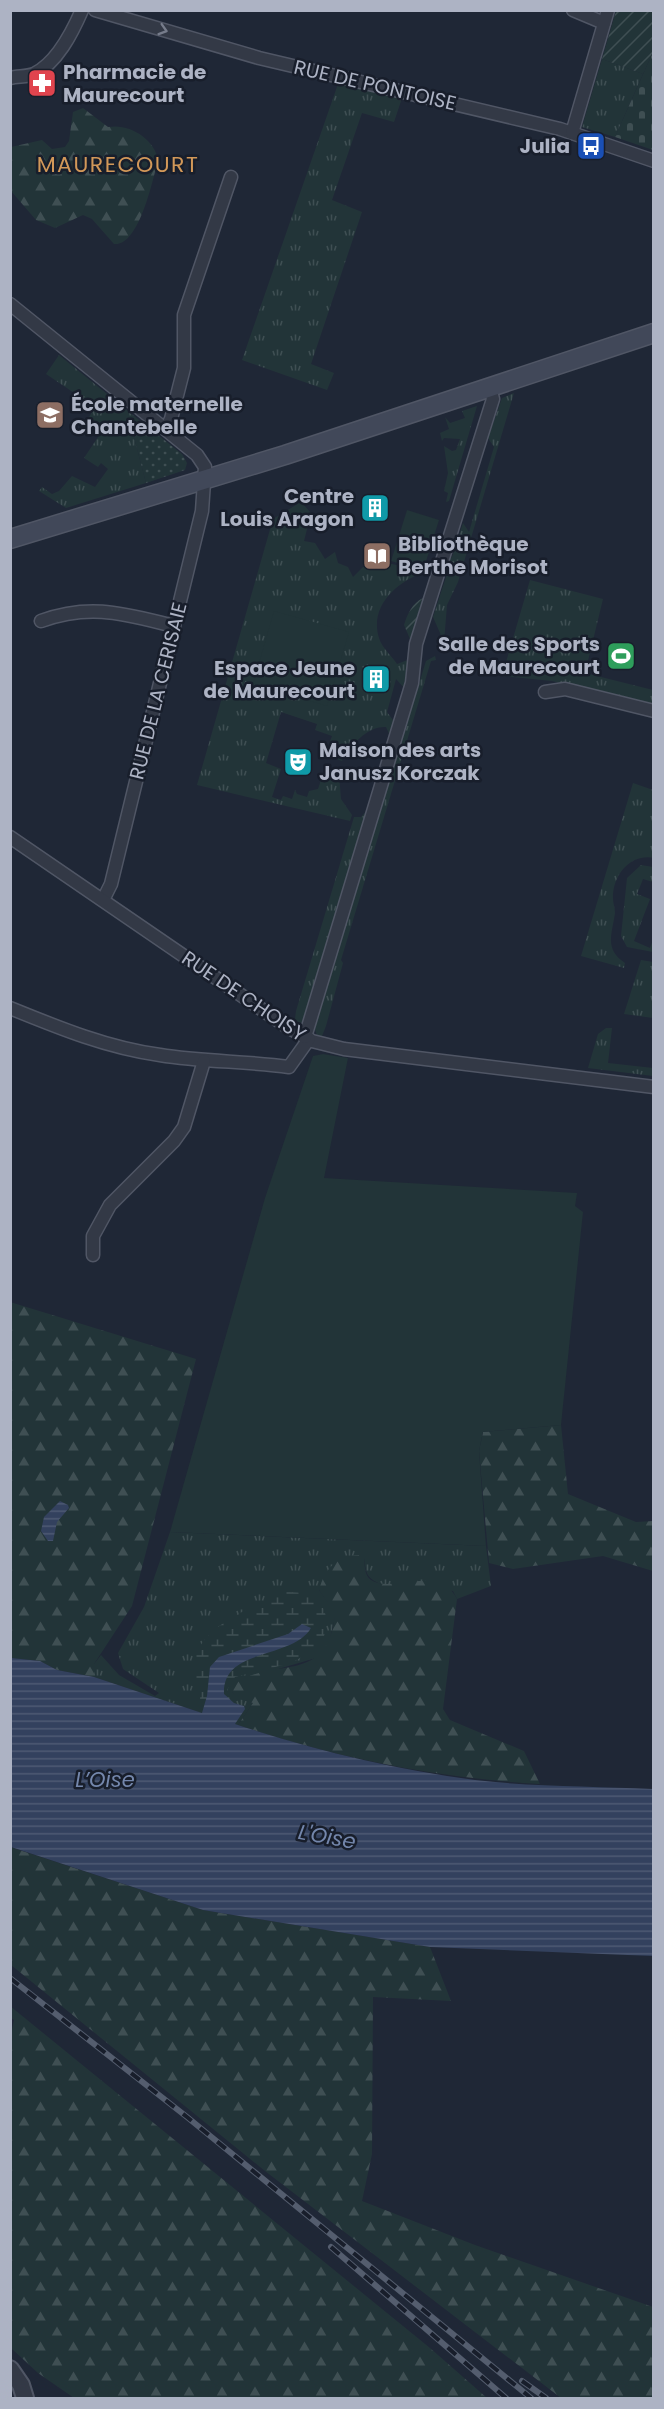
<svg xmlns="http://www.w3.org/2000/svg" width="664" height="2409" font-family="Poppins,sans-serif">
<defs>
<pattern id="grass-tufts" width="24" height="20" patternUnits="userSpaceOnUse" patternTransform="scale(1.5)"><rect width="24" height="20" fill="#223438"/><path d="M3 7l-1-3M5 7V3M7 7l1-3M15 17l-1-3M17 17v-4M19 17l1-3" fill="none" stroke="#3f4f53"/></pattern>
<pattern id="forest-firs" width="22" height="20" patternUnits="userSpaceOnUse" patternTransform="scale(1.5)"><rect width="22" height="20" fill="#223438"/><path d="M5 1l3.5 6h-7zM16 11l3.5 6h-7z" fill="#3f4f53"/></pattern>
<pattern id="wetland-marsh" width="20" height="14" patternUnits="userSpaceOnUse" patternTransform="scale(1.5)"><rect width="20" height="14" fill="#223438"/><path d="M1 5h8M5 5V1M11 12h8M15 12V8" fill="none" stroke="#3f4f53"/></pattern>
<pattern id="cemetery-stones" width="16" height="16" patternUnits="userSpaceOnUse" patternTransform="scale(1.5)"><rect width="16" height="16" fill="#223438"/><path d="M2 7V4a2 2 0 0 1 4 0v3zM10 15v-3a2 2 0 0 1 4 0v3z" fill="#3f4f53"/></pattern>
<pattern id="park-dots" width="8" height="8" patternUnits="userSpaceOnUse" patternTransform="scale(1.5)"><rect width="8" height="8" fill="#223438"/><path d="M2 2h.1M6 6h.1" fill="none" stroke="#3f4f53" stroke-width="1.8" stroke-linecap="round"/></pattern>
<pattern id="garden-furrows" width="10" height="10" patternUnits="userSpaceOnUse" patternTransform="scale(1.5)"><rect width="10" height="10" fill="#223438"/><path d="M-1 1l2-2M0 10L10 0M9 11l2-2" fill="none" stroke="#3f4f53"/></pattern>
<pattern id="water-rules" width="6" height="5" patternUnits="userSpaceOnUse" patternTransform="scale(1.5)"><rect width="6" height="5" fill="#33415e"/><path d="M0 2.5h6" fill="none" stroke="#4e5a73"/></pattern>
</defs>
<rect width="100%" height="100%" fill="#1f2736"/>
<g fill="url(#grass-tufts)">
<path d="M602 59 643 74 615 137 582 127Z"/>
<path d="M338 84 402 98 394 122 362 113 332 200 362 212 311 364 334 373 327 390 242 360Z"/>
<path d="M59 355 144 424 134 437 146 483 66 508 39 491 42 487 52 494 59 491 72 476 95 487 108 469 101 463 98 467 84 458 100 434 85 424 95 407 46 374Z"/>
<path d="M514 393 458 582 447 605 444 642 433 617 447 574 446 562 452 557 463 523 469 532 494 447 488 438 502 398Z"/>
<path d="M477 406 449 501 446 502 448 493 444 491 448 473 444 446 452 451 456 450 460 439 444 438 442 441 440 433 449 429 445 417 450 423 465 418 462 411Z"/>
<path d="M301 502 311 513 304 541 315 543 325 559 335 552 338 563 348 567 353 577 368 562 378 565 380 561 424 572C397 582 369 606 379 638 382 648 392 656 397 664L413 658 407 691 396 679 387 712 396 724 391 738 386 727C367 726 351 745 342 761L325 755 332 736 315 730 317 724 281 712 266 763 281 769 272 797 281 800 283 796 292 799 295 790 297 794 307 797 309 791 318 789 323 774H339L341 799 352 815 350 821 197 785 273 519Z"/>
<path d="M530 580 603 599 585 673 653 690V707L552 681 502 676Z"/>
<path d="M435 656 436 660 431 661 341 960 343 963 326 1026 322 1036 317 1035 315 1030 317 1019 339 944 340 931 344 930 426 661Z"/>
<path d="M633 783 653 790 654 858C630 853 612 876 613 899 613 903 615 908 615 913 612 934 604 949 625 963L624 968 581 956Z"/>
<path d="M368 809 304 1022 299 1023 295 1019 296 1011 354 817H361Z"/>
<path d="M641 865 653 867V882L643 879 637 894 650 899 634 941 650 948 653 940V952L627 947 621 936 627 878Z"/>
<path d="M641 960 653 962V1018L624 1014Z"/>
<path d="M606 1028H612L608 1063 653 1068V1076L588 1068 598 1034Z"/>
<path d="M170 1532 486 1546 491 1586 457 1599 453 1591 381 1584C366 1578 366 1573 364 1558L319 1590 336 1613 328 1647 316 1658 247 1678 232 1692 239 1698 253 1703 238 1725 94 1677V1664L101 1655 119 1675 155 1696 159 1693 123 1669 118 1653 144 1607Z"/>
</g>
<g fill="url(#forest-firs)">
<path d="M83 108 108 127C129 123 155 139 158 160 153 179 139 247 114 244L92 219 83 215 55 228 36 220 11 191V147L42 140 52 149 65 147 69 141 73 112Z"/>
<path d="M10 1302 196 1359 132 1606 94 1664V1677L57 1670 40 1661 11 1658Z"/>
<path d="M561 1425 568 1494 636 1522 653 1521V1571L603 1556 513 1569 489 1563 479 1451 483 1432Z"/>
<path d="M359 1555 364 1558C365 1565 364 1575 371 1580 391 1594 439 1563 457 1599L443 1709 450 1720 524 1751 540 1784C437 1778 336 1758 238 1725L253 1703 239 1699 232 1692V1686C273 1654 328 1688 335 1613L319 1590C325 1569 336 1556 359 1555Z"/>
<path d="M10 1847 203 1910 430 1947 451 2001 373 1997 372 2154 362 2201 475 2245 653 2307V2398H561L265 2171 11 1965Z"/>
<path d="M10 2006 430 2348 487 2398H74L38 2373 11 2348 10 2039 14 2020 11 2018Z"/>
</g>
<path fill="url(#wetland-marsh)" d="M285 1592C323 1590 335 1614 320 1647L291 1663 235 1677 227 1690 238 1725 197 1711C206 1683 195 1689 194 1666 194 1628 256 1605 285 1592Z"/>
<path fill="url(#cemetery-stones)" d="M653 52V150L615 137Z"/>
<path fill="url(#park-dots)" d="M144 424 182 454 187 463 185 470 146 483 134 437Z"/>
<g fill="url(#garden-furrows)">
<path d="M616 11H653V52L643 74 602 59Z"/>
<path d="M423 598 426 600 410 639 404 625C407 615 412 603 423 598Z"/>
</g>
<g fill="#223438">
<path d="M407 510 439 520 423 571 391 561Z"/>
<path d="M274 611 349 632 327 706 253 684Z"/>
<path d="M323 1054 348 1058 324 1178 577 1193 575 1206 583 1212 561 1425 483 1432 479 1451 486 1546 170 1532 265 1198 313 1056Z"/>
</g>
<g fill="url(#water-rules)">
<path d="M60 1501 68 1505 69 1508 57 1522 53 1541H48L41 1531 44 1517Z"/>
<path d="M302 1624 311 1628C292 1660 222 1647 224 1694L234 1703 244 1706 245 1709 235 1724C313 1750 394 1769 475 1780 534 1787 595 1786 653 1789V1956L430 1947 203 1910 11 1847V1658L40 1661 57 1670 94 1677 202 1713 207 1696 210 1667 219 1657 288 1634Z"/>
</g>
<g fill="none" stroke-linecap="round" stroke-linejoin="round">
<g stroke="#505665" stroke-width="15">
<g id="minor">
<path d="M95 10 259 58 560 129 654 161"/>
<path d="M573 10 604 23"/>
<path d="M10 78C18 76 27 77 34 74 57 63 72 33 82 10"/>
<path d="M572 133 608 10"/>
<path d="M10 304 197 455 205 467 202 511 111 884 103 900"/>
<path d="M166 429 171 419 184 368V315L231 177"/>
<path d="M41 621C91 603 124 614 174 626"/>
<path d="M545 692 565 689 654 711"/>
<path d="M10 837 286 1026 312 1041 344 1049 654 1087"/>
<path d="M10 1008C59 1028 108 1048 160 1055 203 1062 247 1061 289 1067L309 1039"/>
<path d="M305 1037 412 683 416 644 493 399 490 388"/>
<path d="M93 1255V1236L110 1205 174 1141 184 1127 204 1061"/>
</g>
</g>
<g stroke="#505665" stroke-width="20">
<path id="tertiary" d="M10 2369 21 2385 25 2398"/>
</g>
<g stroke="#505665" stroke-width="21">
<path id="secondary" d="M10 539 285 455 654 333"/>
</g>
<use href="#minor" stroke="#333946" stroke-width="12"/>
<use href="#tertiary" stroke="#333946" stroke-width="16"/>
<use href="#secondary" stroke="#414859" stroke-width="18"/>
<g stroke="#545d6e" stroke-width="6">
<g id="rail">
<path d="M10 1978 187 2117 531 2398"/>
<path d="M331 2247 506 2398"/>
<path d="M522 2381 546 2398"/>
</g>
</g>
<use href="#rail" stroke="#181e2b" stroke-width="4" stroke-dasharray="11" stroke-linecap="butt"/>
</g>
<defs><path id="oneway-chevron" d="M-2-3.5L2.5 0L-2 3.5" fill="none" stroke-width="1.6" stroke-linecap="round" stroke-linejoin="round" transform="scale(1.5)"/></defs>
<use stroke="#767c8b" href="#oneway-chevron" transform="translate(163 30) rotate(17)"/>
<defs>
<g id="pharmacy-square" transform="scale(1.5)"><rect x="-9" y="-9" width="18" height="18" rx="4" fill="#e0444e" stroke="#181e2b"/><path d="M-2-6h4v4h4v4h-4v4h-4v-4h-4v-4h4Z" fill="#fff"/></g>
<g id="bus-square" transform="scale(1.5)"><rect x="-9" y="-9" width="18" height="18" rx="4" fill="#1a4fb4" stroke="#181e2b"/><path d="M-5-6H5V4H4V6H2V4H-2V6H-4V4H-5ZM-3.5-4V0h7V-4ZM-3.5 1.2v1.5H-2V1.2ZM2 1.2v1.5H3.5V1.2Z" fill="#fff"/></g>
<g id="school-square" transform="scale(1.5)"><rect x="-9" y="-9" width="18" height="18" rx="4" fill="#8d6e63" stroke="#181e2b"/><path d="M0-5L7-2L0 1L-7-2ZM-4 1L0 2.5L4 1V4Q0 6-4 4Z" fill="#fff"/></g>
<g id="building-square" transform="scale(1.5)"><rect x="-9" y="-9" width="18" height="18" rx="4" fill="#0f9aa8" stroke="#181e2b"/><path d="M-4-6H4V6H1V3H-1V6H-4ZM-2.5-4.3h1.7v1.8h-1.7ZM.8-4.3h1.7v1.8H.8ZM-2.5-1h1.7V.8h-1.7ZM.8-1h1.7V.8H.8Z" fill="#fff"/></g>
<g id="library-square" transform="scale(1.5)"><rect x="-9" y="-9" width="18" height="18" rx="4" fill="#8d6e63" stroke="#181e2b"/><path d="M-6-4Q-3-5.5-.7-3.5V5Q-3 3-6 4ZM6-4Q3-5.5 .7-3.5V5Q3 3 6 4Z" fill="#fff"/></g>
<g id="stadium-square" transform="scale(1.5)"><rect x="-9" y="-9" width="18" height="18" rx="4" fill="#2e9e5b" stroke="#181e2b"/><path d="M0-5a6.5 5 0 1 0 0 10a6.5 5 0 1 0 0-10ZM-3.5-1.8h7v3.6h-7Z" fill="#fff"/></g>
<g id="theatre-square" transform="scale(1.5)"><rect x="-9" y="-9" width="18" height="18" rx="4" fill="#0f9aa8" stroke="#181e2b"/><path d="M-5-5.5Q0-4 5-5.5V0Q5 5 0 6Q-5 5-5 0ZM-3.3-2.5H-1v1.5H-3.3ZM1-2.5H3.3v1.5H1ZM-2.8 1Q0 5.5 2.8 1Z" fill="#fff"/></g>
</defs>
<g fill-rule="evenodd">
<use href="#pharmacy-square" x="42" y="83"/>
<use href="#bus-square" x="591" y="146"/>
<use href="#school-square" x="50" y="415"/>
<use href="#building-square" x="375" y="508"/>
<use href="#library-square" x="377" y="556"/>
<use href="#stadium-square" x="621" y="656"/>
<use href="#building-square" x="376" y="679"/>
<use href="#theatre-square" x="298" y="762"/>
</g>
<g text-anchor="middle" stroke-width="5" stroke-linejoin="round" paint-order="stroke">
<g font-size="20" font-weight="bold" fill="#adb3c4" stroke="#181e2b" text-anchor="start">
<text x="63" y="79">Pharmacie de<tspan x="63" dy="23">Maurecourt</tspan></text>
<text x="570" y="153" text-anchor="end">Julia</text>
<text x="71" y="411">École maternelle<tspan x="71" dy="23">Chantebelle</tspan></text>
<text x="354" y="503" text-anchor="end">Centre<tspan x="354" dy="23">Louis Aragon</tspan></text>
<text x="398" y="551">Bibliothèque<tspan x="398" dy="23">Berthe Morisot</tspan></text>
<text x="600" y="651" text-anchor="end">Salle des Sports<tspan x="600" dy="23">de Maurecourt</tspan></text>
<text x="355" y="675" text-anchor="end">Espace Jeune<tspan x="355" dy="23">de Maurecourt</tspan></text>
<text x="319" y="757">Maison des arts<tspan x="319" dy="23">Janusz Korczak</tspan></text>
</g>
<g font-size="20" fill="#adb3c4" stroke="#181e2b">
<text transform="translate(375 85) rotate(13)" y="7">RUE DE PONTOISE</text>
<text transform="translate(158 691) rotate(-76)" y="7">RUE DE LA CERISAIE</text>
<text transform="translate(244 996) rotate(34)" y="7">RUE DE CHOISY</text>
</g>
<g font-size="21" font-style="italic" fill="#7487ac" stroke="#181e2b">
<text x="105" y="1787">L’Oise</text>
<text transform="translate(327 1837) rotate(10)" y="7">L'Oise</text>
</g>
<g font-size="22" letter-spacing="1.5" fill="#d29859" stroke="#181e2b">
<text x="118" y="172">MAURECOURT</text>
</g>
</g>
<rect width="664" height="2409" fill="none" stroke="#adb3c4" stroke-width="24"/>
</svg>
